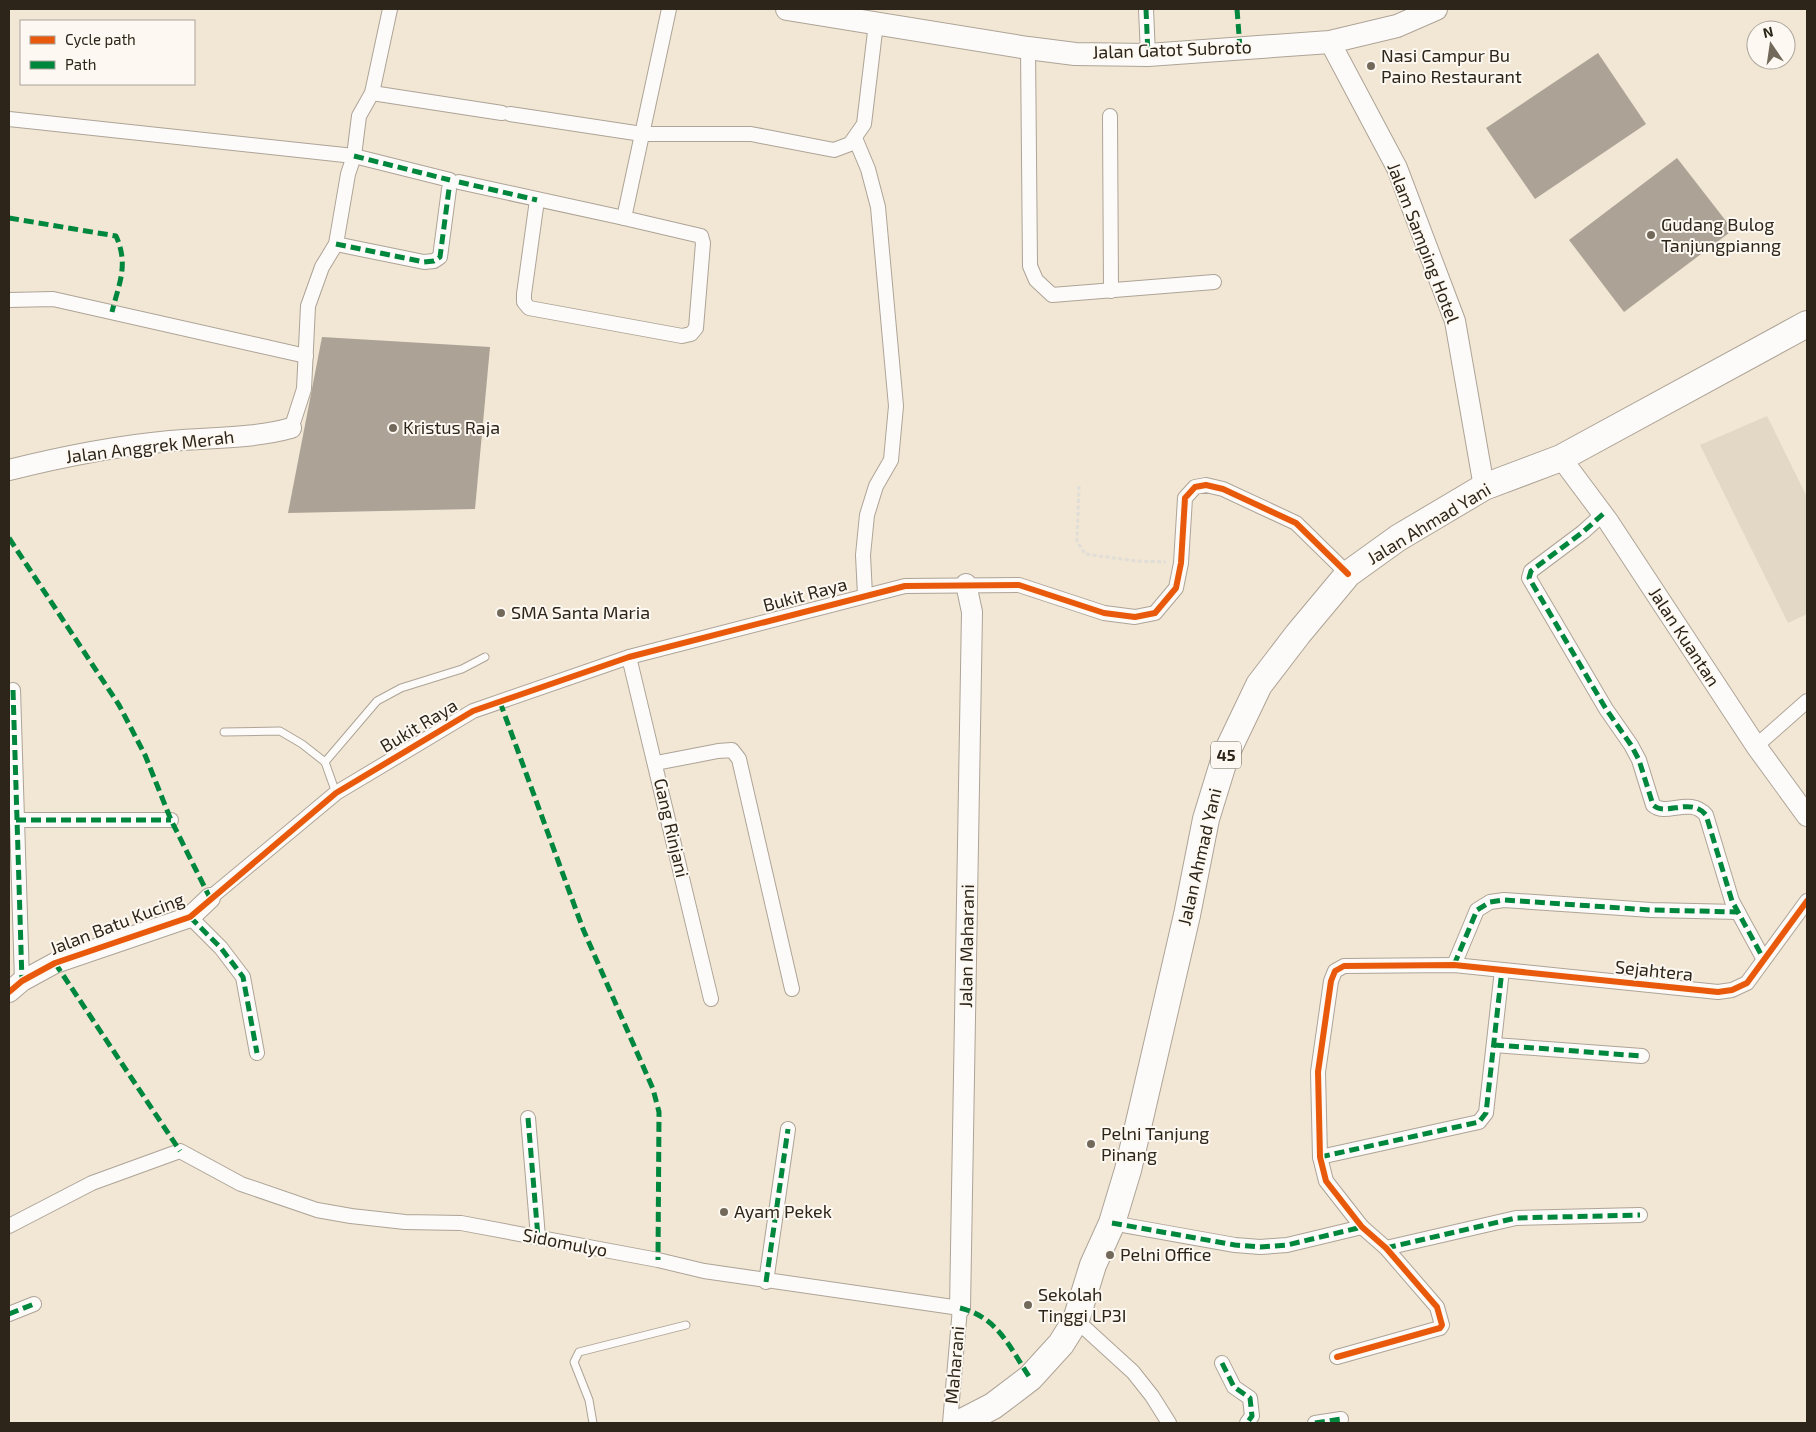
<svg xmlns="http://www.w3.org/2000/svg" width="1816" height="1432" font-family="'Exo 2',sans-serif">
<rect width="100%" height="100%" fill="#f2e6d5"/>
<path fill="#e3d8c5" d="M1767 416 1807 497V614L1788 623 1700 445Z"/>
<g fill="#aca396">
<path d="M1598 53 1646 124 1535 199 1486 128Z"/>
<path d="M1677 158 1733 230 1624 312 1569 240Z"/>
<path d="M322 337 490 347 475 509 288 513Z"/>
</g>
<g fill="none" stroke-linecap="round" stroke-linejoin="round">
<g stroke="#ada497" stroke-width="9">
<g id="lane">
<path d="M224 732 280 731 302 744 325 762"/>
<path d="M336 793 325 762 377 701 401 688 462 669 485 657"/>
<path d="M593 1423 589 1400 574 1362 579 1352 686 1325"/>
</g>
</g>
<g stroke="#ada497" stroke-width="16">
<g id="street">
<path d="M1146 9 1148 55"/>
<path d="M1028 48 1030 266 1036 280 1052 295 1214 282"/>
<path d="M372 93 502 113"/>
<path d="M510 114 642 134H751L834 150 850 144 864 124 876 23"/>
<path d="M1110 116 1111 291"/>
<path d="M9 119 354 156 450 180"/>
<path d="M855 138 868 169 878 207 896 406 891 460 876 486 867 515 863 555 865 595"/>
<path d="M459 182 624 218"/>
<path d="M537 200 524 294V302L529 308 682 336 691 334 696 328 703 243 701 236 624 218 669 9"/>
<path d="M336 244 424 262 434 261 440 257 449 189"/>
<path d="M9 300 53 299 306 356"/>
<path d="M294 420 304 389 308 306 322 267 336 244 348 174 354 156 359 116 372 93 390 9"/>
<path d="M1603 514 1583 532 1531 571 1529 578 1606 709 1631 745 1639 760 1653 805C1666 817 1690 796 1706 815L1732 901 1763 958"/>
<path d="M629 657 711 999"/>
<path d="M13 690 22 981"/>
<path d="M1756 746 1807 701"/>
<path d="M656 763 718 751 732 750 739 759 792 989"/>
<path d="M16 820H171"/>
<path d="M210 898 336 793 473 711 629 657 905 586 1019 585 1104 613 1135 617 1155 613 1176 588 1181 563 1185 498 1195 487 1206 485 1223 489 1296 523 1348 574"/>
<path d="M190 917 221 948 243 977 257 1053"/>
<path d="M1454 965 1477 910 1490 902 1504 900 1651 910 1738 912"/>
<path d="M1494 1045 1642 1056"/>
<path d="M528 1118 538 1237"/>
<path d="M1320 1157 1479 1122 1486 1113 1502 970"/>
<path d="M1112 1223 1235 1245 1260 1247 1287 1245 1362 1227"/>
<path d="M9 1226 92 1183 180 1151 241 1184 317 1210 351 1216 405 1222 461 1223 658 1260 704 1271 960 1308 950 1423"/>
<path d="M1386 1248 1516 1218 1640 1215"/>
<path d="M766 1282 788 1129"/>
<path d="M9 1314 34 1304"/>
<path d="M1076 1320 1133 1372 1152 1396 1169 1423"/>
<path d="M1337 1357 1440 1328 1442 1325 1437 1307 1386 1248 1362 1227 1326 1181 1320 1157 1318 1072 1331 981 1335 971 1344 966 1454 965 1718 992 1732 990 1747 983 1807 901"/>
<path d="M1222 1363 1234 1387 1250 1398 1252 1416 1247 1423"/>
<path d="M1315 1423 1341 1419"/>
</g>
</g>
<g stroke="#ada497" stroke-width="22">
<g id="secondary">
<path d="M1330 42 1397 168 1455 321 1484 487"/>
<path d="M1561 458 1608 521 1756 746 1807 816"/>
<path d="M9 470C61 457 116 446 170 441 210 437 252 439 291 428"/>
<path d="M9 992 22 981 55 963 190 917 210 898"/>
<path d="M960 1308 972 612 966 584"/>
</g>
</g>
<g stroke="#ada497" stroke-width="24">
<path id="primary" d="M787 9 1028 48 1075 54 1148 55 1330 42 1397 26 1436 9"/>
</g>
<g stroke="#ada497" stroke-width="28">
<path id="highway" d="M960 1423 993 1406 1030 1378 1061 1344 1076 1320 1093 1265 1112 1223 1128 1170 1187 915 1206 819 1226 754 1259 685 1298 634 1348 574 1398 538 1484 487 1561 458 1807 324"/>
</g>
<path stroke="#e1ded8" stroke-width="3" stroke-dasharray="4 2.5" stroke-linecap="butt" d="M1079 486 1077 541 1085 554 1136 561 1166 562"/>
<use href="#lane" stroke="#fdfbf9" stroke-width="7"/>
<use href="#street" stroke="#fdfbf9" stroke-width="14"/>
<use href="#secondary" stroke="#fdfbf9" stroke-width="20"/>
<use href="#primary" stroke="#fdfbf9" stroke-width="22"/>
<use href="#highway" stroke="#fdfbf9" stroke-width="26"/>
<g stroke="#00873e" stroke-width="5" stroke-dasharray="10 5" stroke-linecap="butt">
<path d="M1146 9 1148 55"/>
<path d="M1237 9 1240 48"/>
<path d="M354 156 450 180"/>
<path d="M459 182 537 200"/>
<path d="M9 218 116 236C129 265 119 283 112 312"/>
<path d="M336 244 424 262 434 261 440 257 449 189"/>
<path d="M1603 514 1583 532 1531 571 1529 578 1606 709 1631 745 1639 760 1653 805C1666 817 1690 796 1706 815L1732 901 1763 958"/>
<path d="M9 538 119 705 145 755 171 820 210 898"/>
<path d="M13 690 22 981"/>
<path d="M500 702 583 929 653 1089 659 1112 658 1260"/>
<path d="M16 820H171"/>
<path d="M190 917 221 948 243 977 257 1053"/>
<path d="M55 963 180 1151"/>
<path d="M1454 965 1477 910 1490 902 1504 900 1651 910 1738 912"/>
<path d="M1494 1045 1642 1056"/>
<path d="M528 1118 538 1237"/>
<path d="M1320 1157 1479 1122 1486 1113 1502 970"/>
<path d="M1112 1223 1235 1245 1260 1247 1287 1245 1362 1227"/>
<path d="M1386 1248 1516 1218 1640 1215"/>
<path d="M766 1282 788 1129"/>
<path d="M960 1308C998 1317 1010 1348 1030 1378"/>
<path d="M9 1314 34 1304"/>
<path d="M1222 1363 1234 1387 1250 1398 1252 1416 1247 1423"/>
<path d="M1315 1423 1341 1419"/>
</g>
<g stroke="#fdf9f2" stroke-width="9">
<g id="cycleway">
<path d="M9 992 22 981 55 963 190 917 336 793 473 711 629 657 905 586 1019 585 1104 613 1135 617 1155 613 1176 588 1181 563 1185 498 1195 487 1206 485 1223 489 1296 523 1348 574"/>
<path d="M1337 1357 1440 1328 1442 1325 1437 1307 1386 1248 1362 1227 1326 1181 1320 1157 1318 1072 1331 981 1335 971 1344 966 1454 965 1718 992 1732 990 1747 983 1807 901"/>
</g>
</g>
<use href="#cycleway" stroke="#e8590c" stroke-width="6"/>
</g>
<g fill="#72695b" stroke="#fdf9f2" stroke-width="2">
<circle cx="1371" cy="66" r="5"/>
<circle cx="1651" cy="235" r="5"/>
<circle cx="393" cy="428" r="5"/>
<circle cx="501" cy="613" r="5"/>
<circle cx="1091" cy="1144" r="5"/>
<circle cx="724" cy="1212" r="5"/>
<circle cx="1110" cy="1255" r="5"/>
<circle cx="1028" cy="1305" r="5"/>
</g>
<g text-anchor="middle" stroke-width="4" stroke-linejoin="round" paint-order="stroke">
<rect fill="#fdf9f2" stroke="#6b655a" stroke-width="1" x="1211" y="741.5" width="30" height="27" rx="4"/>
<g font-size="16" font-weight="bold" fill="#2d2519">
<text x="1226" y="761">45</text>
</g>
<g font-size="18" fill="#2d2519" stroke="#fdf9f2">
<text transform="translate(1172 50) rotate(-2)" y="6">Jalan Gatot Subroto</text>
<text transform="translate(1423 243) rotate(69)" y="6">Jalam Samping Hotel</text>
<text transform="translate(150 447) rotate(-7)" y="6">Jalan Anggrek Merah</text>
<text transform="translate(1429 524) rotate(-31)" y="6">Jalan Ahmad Yani</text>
<text transform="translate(805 595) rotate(-15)" y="6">Bukit Raya</text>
<text transform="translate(1684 637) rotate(57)" y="6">Jalan Kuantan</text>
<text transform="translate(419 726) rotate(-31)" y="6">Bukit Raya</text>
<text transform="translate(671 828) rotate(77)" y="6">Gang Rinjani</text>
<text transform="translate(1200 857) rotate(-77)" y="6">Jalan Ahmad Yani</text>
<text transform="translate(117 924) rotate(-21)" y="6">Jalan Batu Kucing</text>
<text transform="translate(967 946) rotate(-89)" y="6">Jalan Maharani</text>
<text transform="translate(1654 971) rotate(6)" y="6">Sejahtera</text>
<text transform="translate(565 1243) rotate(11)" y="6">Sidomulyo</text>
<text transform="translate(955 1365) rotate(-85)" y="6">Maharani</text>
</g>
<g font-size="18" fill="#2d2519" stroke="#fdf9f2" text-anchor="start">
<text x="1381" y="62">Nasi Campur Bu<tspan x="1381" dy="21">Paino Restaurant</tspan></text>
<text x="1661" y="231">Gudang Bulog<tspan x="1661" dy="21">Tanjungpianng</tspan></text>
<text x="403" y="434">Kristus Raja</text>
<text x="511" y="619">SMA Santa Maria</text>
<text x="1101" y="1140">Pelni Tanjung<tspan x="1101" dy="21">Pinang</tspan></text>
<text x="734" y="1218">Ayam Pekek</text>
<text x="1120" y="1261">Pelni Office</text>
<text x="1038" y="1301">Sekolah<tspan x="1038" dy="21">Tinggi LP3I</tspan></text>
</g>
</g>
<rect width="1816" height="1432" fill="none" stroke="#2d2519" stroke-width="20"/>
<rect x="20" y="20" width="175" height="65" fill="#fdf9f2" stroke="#aaa49b"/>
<rect x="30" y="36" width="25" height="8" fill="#e8590c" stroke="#aaa49b"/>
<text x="65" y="45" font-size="15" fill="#2d2519">Cycle path</text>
<rect x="30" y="61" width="25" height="8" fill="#00873e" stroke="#aaa49b"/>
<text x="65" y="70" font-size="15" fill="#2d2519">Path</text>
<g transform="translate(1771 45) rotate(347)"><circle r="24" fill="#fdf9f2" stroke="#aaa49b"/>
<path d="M0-4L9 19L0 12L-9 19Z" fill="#72695b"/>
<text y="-8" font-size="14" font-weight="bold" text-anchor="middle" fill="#2d2519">N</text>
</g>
</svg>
